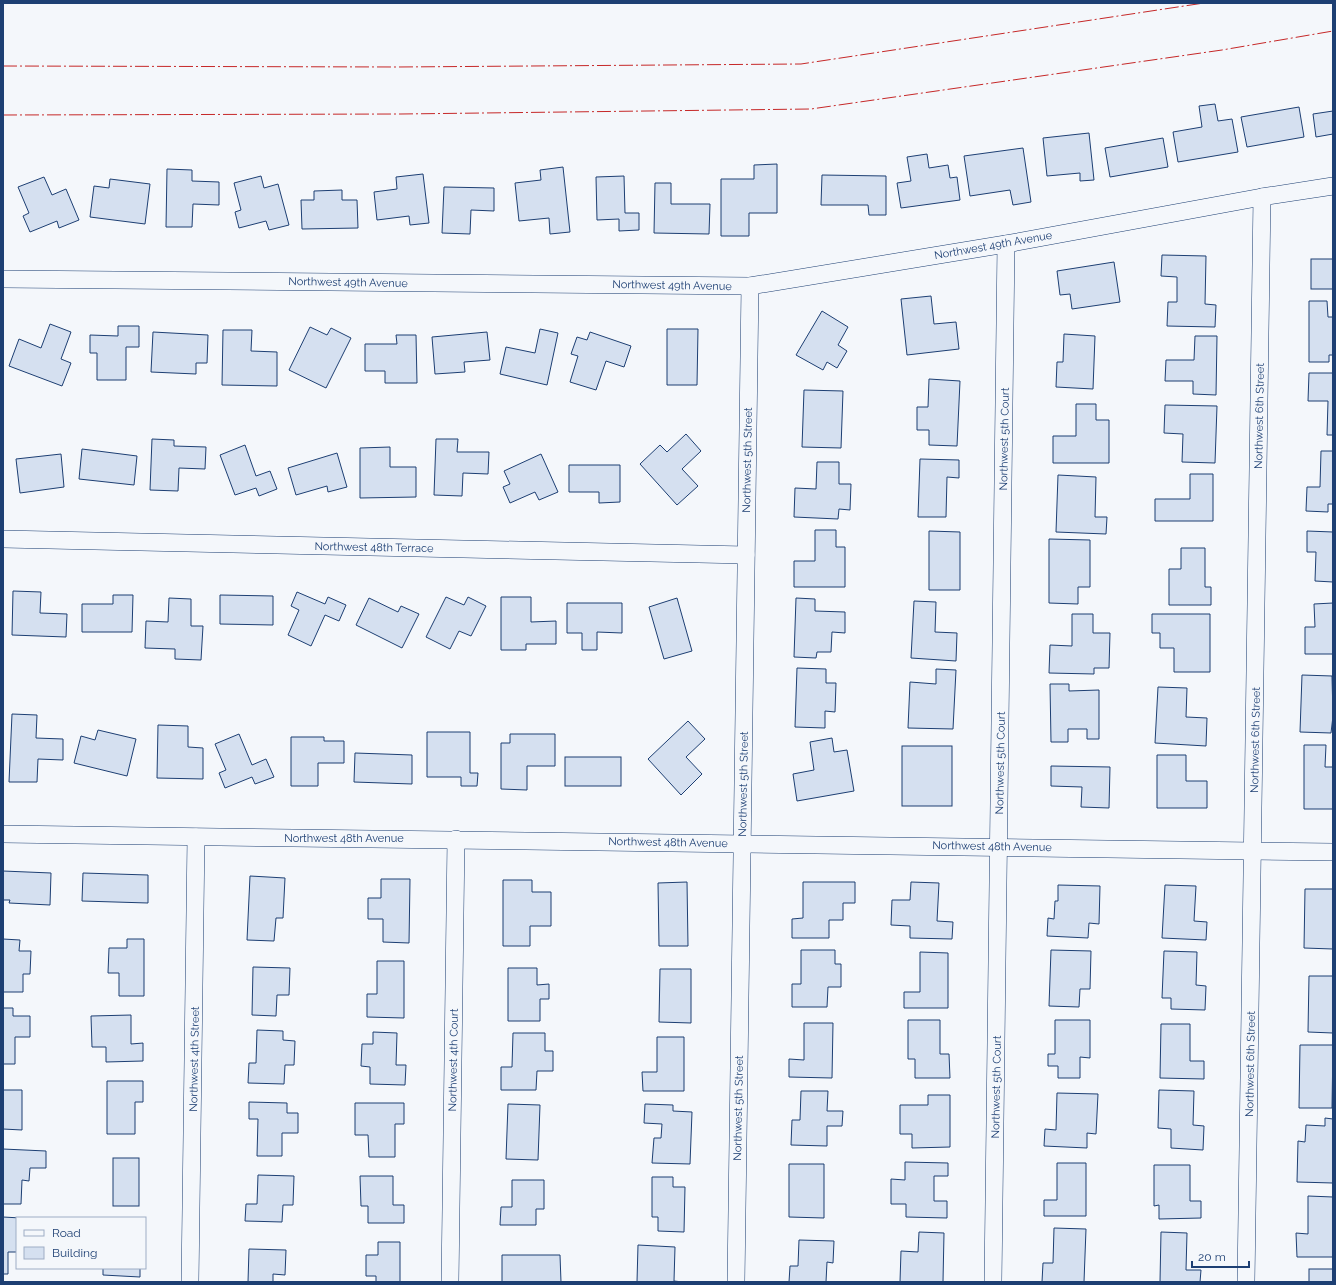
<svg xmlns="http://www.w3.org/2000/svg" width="1336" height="1285" font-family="Raleway,sans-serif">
<rect width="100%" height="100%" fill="#f4f7fb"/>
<g fill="#d5e0f0" stroke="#1d3f73">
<path d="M1215 104 1218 121 1232 119 1238 152 1178 162 1173 132 1202 127 1199 106Z"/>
<path d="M1299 107 1304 137 1247 147 1241 117Z"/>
<path d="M1333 111V134L1316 137 1313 114Z"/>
<path d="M1089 133 1094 180 1080 181V173L1047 176 1043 138Z"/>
<path d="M1163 138 1168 167 1110 177 1105 148Z"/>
<path d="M1023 148 1031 202 1013 205 1010 190 970 196 964 156Z"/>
<path d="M927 154 929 168 948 165 950 178 957 177 960 200 901 208 897 183 911 181 907 157Z"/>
<path d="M777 164V213H749V236H721V179H754V165Z"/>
<path d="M563 167 570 232 550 234 549 218 519 221 515 183 541 180 540 170Z"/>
<path d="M167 169 192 170V181L219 182V205L193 204 192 227H166Z"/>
<path d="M423 174 429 223 410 225 409 216 377 220 374 192 397 189 396 177Z"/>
<path d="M822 175 886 176V215H869L868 205H821Z"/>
<path d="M261 176 264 188 278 184 289 225 269 230 266 221 239 228 235 212 241 210 234 183Z"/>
<path d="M624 176 625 213H639V230L619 231V219L597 220 596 177Z"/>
<path d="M44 177 52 195 66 189 79 220 59 228 57 221 30 232 23 216 29 213 18 187Z"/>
<path d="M110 179 150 184 145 224 90 217 94 186 109 188Z"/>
<path d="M655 183H671V204H710L709 234 654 233Z"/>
<path d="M444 187 494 188V211L471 210 470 234 442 233Z"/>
<path d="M342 190V200H357L358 228 302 229 301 200H314V191Z"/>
<path d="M1162 255 1206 256 1205 304 1216 305 1215 327 1167 326 1168 302H1177V277L1161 276Z"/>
<rect x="1311" y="259" width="22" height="30"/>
<path d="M1114 262 1120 302 1072 309 1070 294 1060 295 1057 271Z"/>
<path d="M931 296 934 324 956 322 959 349 907 355 901 299Z"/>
<path d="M1309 301H1327L1328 317H1333V355H1329V362H1309Z"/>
<path d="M822 311 848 327 838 345 847 351 837 368 827 362 823 370 796 355Z"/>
<path d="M50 324 71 332 61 359 71 363 62 386 9 366 19 339 41 348Z"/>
<path d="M118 326H139V347H126V380H97V353H90V335L118 336Z"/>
<path d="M310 327 327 335 331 328 351 338 326 388 289 370Z"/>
<path d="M540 329 558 333 547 385 500 374 506 347 535 353Z"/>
<path d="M667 329H698L697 385H667Z"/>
<path d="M223 330H252L251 351 277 352V386L222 385Z"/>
<path d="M153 332 208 335 207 363H196V374L151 372Z"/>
<path d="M487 332 490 360 464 362 465 372 435 374 432 337Z"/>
<path d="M590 332 631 346 624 367 606 361 596 390 570 382 578 356 571 354 577 337 587 340Z"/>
<path d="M1064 334 1095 336 1093 389 1056 387 1057 362H1063Z"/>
<path d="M396 335H416L417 383H385V371H365V344H397Z"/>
<path d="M1195 336H1217L1216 395 1193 394V381H1165L1166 360H1194Z"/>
<path d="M1309 373H1333V435H1327L1328 401H1308Z"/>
<path d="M929 379 960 381 957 446 929 445V430H917V407H928Z"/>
<path d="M804 390 843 391 841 448 802 447Z"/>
<path d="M1076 404H1096V420H1109V463H1053V436H1076Z"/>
<path d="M1165 405 1217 406 1215 463 1182 462 1183 434 1164 433Z"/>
<path d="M686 434 701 451 682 469 698 486 677 505 640 464 660 445 667 452Z"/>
<path d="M152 439 174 440V446L206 447 205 469 179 468 178 491 150 490Z"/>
<path d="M436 439H458L457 452H489L488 474 463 473 462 496 434 495Z"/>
<path d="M245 445 256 476 270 471 277 489 259 496 256 488 235 495 220 455Z"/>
<path d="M390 447V467H416V497L360 498V448Z"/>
<path d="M82 449 137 456 134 485 79 479Z"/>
<path d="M1321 451H1333V504H1328V512L1306 511 1307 487H1320Z"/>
<path d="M337 453 347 487 328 492 327 486 296 495 288 468Z"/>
<path d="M61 454 64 487 20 493 16 459Z"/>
<path d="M541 454 558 492 539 500 535 492 510 503 503 487 510 484 504 471Z"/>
<path d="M920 459 959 460V478L947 477 946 517H918Z"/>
<path d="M817 462H839V484H851L850 510 839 509 838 519 794 517 795 488 816 489Z"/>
<path d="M569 465H620V502L599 503V492H569Z"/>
<path d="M1190 474H1213V521H1155V499H1190Z"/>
<path d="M1058 475 1096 477 1095 517H1107L1106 534 1056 532Z"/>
<path d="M815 530H836V547H845V587H794V561H815Z"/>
<path d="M929 531 960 532V590H929Z"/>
<path d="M1307 531 1333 532V582L1315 581 1316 552H1307Z"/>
<path d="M1049 539 1090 540V587H1078V604L1049 603Z"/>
<path d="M1181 548H1205V587H1211V605H1169V569H1181Z"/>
<path d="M13 591 41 592 40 613 67 614 66 637 12 635Z"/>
<path d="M297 592 325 604 328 597 346 605 339 621 325 615 311 646 288 635 299 610 291 606Z"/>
<path d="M113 595H133L132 632H82V604H113Z"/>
<path d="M220 595 273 596V625L220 624Z"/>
<path d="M446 597 464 605 468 597 486 606 471 636 459 631 450 649 426 637Z"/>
<path d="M501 597H531V622L556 621V644H526V650H501Z"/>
<path d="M169 598 191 599V626H203L201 660 175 659V649L145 648 146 621 168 622Z"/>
<path d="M369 598 398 612 401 606 419 614 402 648 356 625Z"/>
<path d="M677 598 692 651 664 659 649 607Z"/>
<path d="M796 598 815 599V611L845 612V633L832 632 831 652H817L816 658 794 657Z"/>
<path d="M914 601 936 602 935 632 957 633 956 661 911 658Z"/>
<path d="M567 603H622V633L597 632V650H582V633H567Z"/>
<path d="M1333 603V654H1305V627H1315L1314 604Z"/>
<path d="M1072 614H1093V633H1110L1109 668H1094V674L1049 673 1050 645 1072 646Z"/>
<path d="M1152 614H1210V672H1174V648H1160V633H1152Z"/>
<path d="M797 668 826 669V683H836L835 712 825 711V728L795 727Z"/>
<path d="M936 669 956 670 953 729 908 728 910 682 936 684Z"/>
<path d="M1302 675 1332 676 1333 716 1331 733 1300 732Z"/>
<path d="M1050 684H1069V691L1099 690V739H1087V729H1068V742H1051Z"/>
<path d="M1158 687 1187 688 1186 717 1207 718 1206 746 1155 743Z"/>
<path d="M12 714 37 715 36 738 63 739V760L38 759 37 782H9Z"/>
<path d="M688 721 705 739 686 757 702 774 681 795 648 759Z"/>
<path d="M158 725 188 726V747L203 748V779L157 778Z"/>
<path d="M98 730 136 739 127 776 74 763 81 736 95 740Z"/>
<path d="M427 732H470V773H478L477 786H461V777H427Z"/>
<path d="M239 734 252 765 266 759 274 777 255 784 252 777 225 788 219 773 226 770 215 744Z"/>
<path d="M510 734H555V766H527V790L501 789V743H510Z"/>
<path d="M291 737H324V741H344V763H318V786H291Z"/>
<path d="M832 738 834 752 847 750 854 791 797 801 793 774 814 770 810 742Z"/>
<path d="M1304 745H1326L1325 767H1333V809H1304Z"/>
<rect x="902" y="746" width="50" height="60"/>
<path d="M355 753 412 755V784L354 782Z"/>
<path d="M1157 755H1186V781H1207V808H1157Z"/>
<rect x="565" y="757" width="56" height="29"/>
<path d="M1051 766 1110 767 1109 808 1081 807 1082 787 1051 786Z"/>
<path d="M3 871 51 873 50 905 9 903 10 900H3Z"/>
<path d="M83 873 148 875V903L82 901Z"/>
<path d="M250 876 285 878 283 918H276L274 941 247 940Z"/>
<path d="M381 879H410L409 943 383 942V919H368V898H381Z"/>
<path d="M503 880H532V892H551V926H530V946H503Z"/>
<path d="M687 882 688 946H659L658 883Z"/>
<path d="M803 882H855V903H843V920H829V938H792V919L803 918Z"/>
<path d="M911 882 939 883 937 921 953 922 952 939 910 938V926L891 925 892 900H910Z"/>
<path d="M1058 885 1100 886 1099 924 1089 923 1088 938 1047 936 1048 918 1054 919 1055 901H1058Z"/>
<path d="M1165 885 1196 886 1194 921 1207 922 1206 940 1162 938Z"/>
<path d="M1305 889H1333V949L1304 948Z"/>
<path d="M3 939 20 940 19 951H31L30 974H23V992H3Z"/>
<path d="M127 939H144V996H119V973H108L109 948H127Z"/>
<path d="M801 950H835V964H841V987H828L827 1007H792V984H801Z"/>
<path d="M1051 950 1091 951 1090 989H1080L1079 1007 1049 1006Z"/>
<path d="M1164 951 1197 952 1196 985 1206 986 1205 1010 1171 1009V998H1162Z"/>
<path d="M920 952 948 953V1008H904V992H920Z"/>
<path d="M377 961H404V1018L367 1017V994H377Z"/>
<path d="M253 967 290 968 289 995H277L276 1016 252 1015Z"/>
<path d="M508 968H537V985L549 984V999H540V1021H508Z"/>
<path d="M660 969H691V1023L659 1022Z"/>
<path d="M1309 976H1333V1033L1308 1032Z"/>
<path d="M3 1008H13V1016H30V1037H15V1064H3Z"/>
<path d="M131 1015V1044L143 1043V1061L106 1062V1047H92L91 1016Z"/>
<path d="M908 1020H940V1054H949L950 1078H915V1059H908Z"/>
<path d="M1055 1020H1090V1058L1080 1057V1078H1058V1066H1048V1054H1055Z"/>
<path d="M804 1023H833L832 1078 789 1077V1059L804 1060Z"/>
<path d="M1161 1024H1190V1061H1204V1079L1160 1078Z"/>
<path d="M257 1030 283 1031V1040L295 1041 294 1065H285L284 1084 248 1083 249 1063H256Z"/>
<path d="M373 1032 397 1033 396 1065H406L405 1085 370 1084V1067L361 1066 362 1044H373Z"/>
<path d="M513 1033H545V1051H553V1071H537L536 1090H501V1067H512Z"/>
<path d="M657 1037H684V1091H643L642 1072H657Z"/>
<path d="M1300 1045H1333L1332 1108H1299Z"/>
<path d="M107 1081H143V1102H135V1134H107Z"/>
<path d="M3 1090H22V1130L3 1129Z"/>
<path d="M1159 1090 1194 1091 1193 1125 1204 1126 1203 1150 1171 1148V1129L1158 1128Z"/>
<path d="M801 1091H828L827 1111H843L842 1126H827V1146L791 1145 792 1120H800Z"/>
<path d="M1057 1093 1098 1094 1096 1134 1087 1133V1148L1044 1146 1045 1129 1056 1130Z"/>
<path d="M928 1095H950V1147L912 1148V1134H900V1105H928Z"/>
<path d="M249 1102 287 1103V1113H298V1133H282V1156H257L258 1119H249Z"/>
<path d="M355 1103H404V1124H395V1157H369L368 1135H355Z"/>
<path d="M508 1104 540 1105 538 1160 506 1159Z"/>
<path d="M645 1104 673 1105V1111L692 1112 690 1164 652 1163 654 1138H661L662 1124 644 1123Z"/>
<path d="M1325 1118 1333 1119V1183L1297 1182 1298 1141 1305 1142 1306 1125 1325 1126Z"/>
<path d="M3 1149 46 1151V1168H30L29 1181 22 1180 21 1204H3Z"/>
<rect x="113" y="1158" width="26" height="48"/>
<path d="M905 1162 948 1163V1176H934V1201H947V1218L906 1217V1204H891V1179L905 1180Z"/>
<path d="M1057 1163H1086V1216H1044V1200H1057Z"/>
<path d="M789 1164H824V1218L789 1217Z"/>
<path d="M1154 1165H1190V1201H1201V1218L1159 1219V1205L1154 1206Z"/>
<path d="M258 1175 294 1176 293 1205H283L282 1222 245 1221 246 1204H257Z"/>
<path d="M360 1176H393V1205H404V1223H368V1206H361Z"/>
<path d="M652 1177H673V1187H685L684 1232 658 1231V1217H652Z"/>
<path d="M512 1180H544V1209H536V1225H500L501 1207H512Z"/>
<path d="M1308 1196 1333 1197V1257H1297L1296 1233 1308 1234Z"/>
<path d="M3 1217 21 1218H17V1252H8V1274H3Z"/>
<path d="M1054 1228 1086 1229 1084 1282H1042L1043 1263H1053Z"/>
<path d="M919 1232 944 1233 943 1282H900L901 1251 918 1252Z"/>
<path d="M1161 1232 1187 1233 1186 1270H1201L1200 1282H1160Z"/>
<path d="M799 1240 834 1241 833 1263 827 1262 826 1282H789L790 1266H798Z"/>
<path d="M378 1242H400V1282H376V1276H366V1255H378Z"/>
<path d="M638 1245 675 1247 674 1281 683 1282H637Z"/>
<path d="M249 1249 286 1250 285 1275 273 1274V1282H248Z"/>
<path d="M502 1255H560L561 1282H502Z"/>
<path d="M103 1268H140V1277L103 1275Z"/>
<rect x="1309" y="1269" width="24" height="13"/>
</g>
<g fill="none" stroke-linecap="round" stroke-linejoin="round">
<g stroke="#1d3f73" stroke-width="18">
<g id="street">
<path d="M3 279 750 286 1006 244 1262 197 1333 186"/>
<path d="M3 539 746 555"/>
<path d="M3 834 1333 852"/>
<path d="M190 1282 196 837"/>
<path d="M450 1282 456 839"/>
<path d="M736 1282 750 286"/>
<path d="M993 1282 1006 244"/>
<path d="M1246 1282 1262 197"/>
</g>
</g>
<use href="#street" stroke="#f4f7fb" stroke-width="17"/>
<g stroke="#c62828" stroke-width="1" stroke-dasharray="14 3 2 3" stroke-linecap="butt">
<path d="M3 66 398 67 801 64 1204 3"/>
<path d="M3 115 401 114 811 109 1222 50 1333 31"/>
</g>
</g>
<g text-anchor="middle" stroke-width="3" stroke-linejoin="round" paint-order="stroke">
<g font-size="11" fill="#1d3f73" stroke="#f4f7fb">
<text transform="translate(993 245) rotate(-10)" y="4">Northwest 49th Avenue</text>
<text transform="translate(348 282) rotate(1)" y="4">Northwest 49th Avenue</text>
<text transform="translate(672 285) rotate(1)" y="4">Northwest 49th Avenue</text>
<text transform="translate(1259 416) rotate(-89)" y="4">Northwest 6th Street</text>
<text transform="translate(1004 439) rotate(-89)" y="4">Northwest 5th Court</text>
<text transform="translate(747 460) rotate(-89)" y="4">Northwest 5th Street</text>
<text transform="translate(374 547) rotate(1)" y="4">Northwest 48th Terrace</text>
<text transform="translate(1255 740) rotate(-89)" y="4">Northwest 6th Street</text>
<text transform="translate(1000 763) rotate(-89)" y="4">Northwest 5th Court</text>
<text transform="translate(743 784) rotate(-89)" y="4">Northwest 5th Street</text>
<text x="344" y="842">Northwest 48th Avenue</text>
<text transform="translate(668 842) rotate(1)" y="4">Northwest 48th Avenue</text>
<text transform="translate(992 846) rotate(1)" y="4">Northwest 48th Avenue</text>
<text transform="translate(194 1059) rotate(-89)" y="4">Northwest 4th Street</text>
<text transform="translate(453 1060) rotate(-89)" y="4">Northwest 4th Court</text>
<text transform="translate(1250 1064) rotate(-89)" y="4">Northwest 6th Street</text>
<text transform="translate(996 1087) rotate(-89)" y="4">Northwest 5th Court</text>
<text transform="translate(738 1108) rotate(-89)" y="4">Northwest 5th Street</text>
</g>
</g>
<rect width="1336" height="1285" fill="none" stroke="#1d3f73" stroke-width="8"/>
<rect x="16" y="1217" width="130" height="52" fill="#f4f7fb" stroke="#9eadc5"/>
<rect x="24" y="1230" width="20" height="6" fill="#f4f7fb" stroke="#9eadc5"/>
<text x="52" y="1237" font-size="12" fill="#1d3f73">Road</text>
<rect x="24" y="1247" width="20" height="12" fill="#d5e0f0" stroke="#9eadc5"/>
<text x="52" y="1257" font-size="12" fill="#1d3f73">Building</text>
<path d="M1192 1261v6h57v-6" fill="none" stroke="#1d3f73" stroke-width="2"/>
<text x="1198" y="1261" font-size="12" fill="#1d3f73" stroke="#f4f7fb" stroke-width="3" paint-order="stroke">20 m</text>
</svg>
